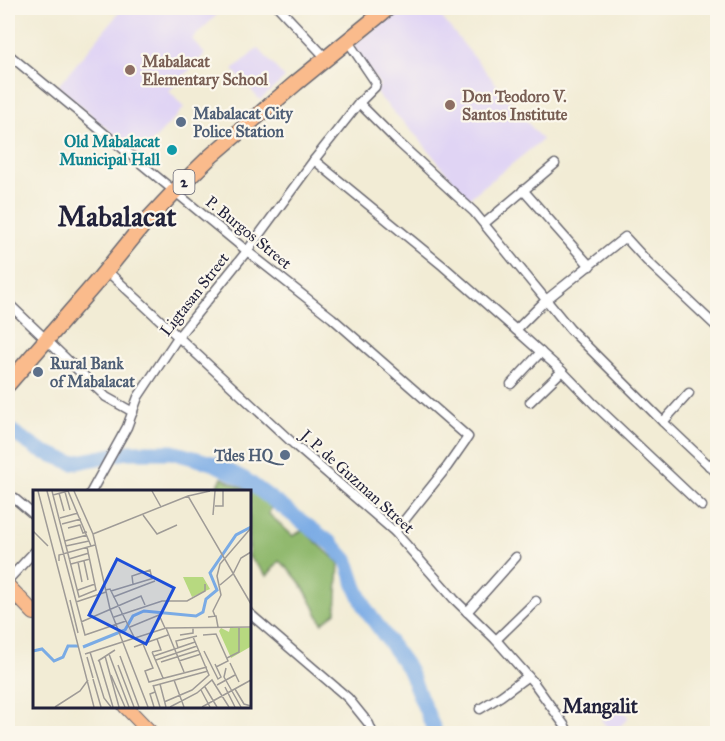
<svg xmlns="http://www.w3.org/2000/svg" width="725" height="741" font-family="'IM FELL Great Primer',serif">
<rect width="100%" height="100%" fill="#fbf7ec"/>
<filter id="ink" filterUnits="userSpaceOnUse"><feTurbulence type="fractalNoise" baseFrequency=".0167" numOctaves="2"/><feDisplacementMap in="SourceGraphic" scale="12" xChannelSelector="R" yChannelSelector="G"/><feConvolveMatrix kernelMatrix="1 2 1 2 8 2 1 2 1" color-interpolation-filters="sRGB"/></filter>
<filter id="wash" filterUnits="userSpaceOnUse"><feTurbulence type="fractalNoise" baseFrequency=".008" numOctaves="4" result="noise"/><feDisplacementMap in="SourceGraphic" scale="24" xChannelSelector="R" yChannelSelector="G"/><feGaussianBlur stdDeviation="1.35" result="paint"/><feColorMatrix in="noise" values="0 0 0 0 0 0 0 0 0 0 0 0 0 0 0 0 0 1.4 0 .05"/><feComposite in="paint" operator="in"/></filter>
<g filter="url(#wash)">
<rect width="100%" height="100%" fill="#f2ecd5"/>
<g fill="#e0d4f4">
<path d="M123 8H224L192 39 205 54 169 91 184 108 139 156 58 86Z"/>
<path d="M401 8H434L542 140 468 199 420 140 375 92 380 85 352 46Z"/>
<path d="M258 48 285 78 260 100 233 70Z"/>
<path d="M618 705 629 718 612 733 601 720Z"/>
</g>
<path fill="#91b96e" stroke="#5a6e54" stroke-width="1.5" d="M222 478 272 502 269 514 293 536 303 530 339 563 336 612 322 623C310 599 301 578 279 561L267 576 249 557V492H214Z"/>
<g fill="none" stroke-linecap="round" stroke-linejoin="round">
<path stroke="#7aabe5" stroke-width="15" d="M8 429 39 450 73 463 127 452H172L215 464 246 480 332 544 347 561 356 588 367 611 408 668 436 734"/>
</g>
</g>
<g filter="url(#ink)">
<g fill="none" stroke-linecap="round" stroke-linejoin="round">
<g stroke="#6b6971" stroke-width="11">
<g id="street">
<path d="M279 8 326 58"/>
<path d="M8 54 247 251 332 318 468 437 447 467 395 532"/>
<path d="M359 103 397 141 474 212 570 329 663 422 718 474"/>
<path d="M314 160 443 266 516 330 562 371 594 404 702 506"/>
<path d="M523 190 590 266"/>
<path d="M485 223 555 164"/>
<path d="M106 270 297 447 395 532 454 599 496 640 534 683 565 726 569 734"/>
<path d="M8 303 106 397 133 412"/>
<path d="M516 330 546 300 625 237 647 261 718 328"/>
<path d="M511 384 541 352"/>
<path d="M530 402 562 371"/>
<path d="M663 422 689 393"/>
<path d="M709 466 718 458"/>
<path d="M91 492 127 427 138 397 178 337 247 251 314 160 359 103 375 87 376 83 347 40"/>
<path d="M8 493 34 515"/>
<path d="M8 580 34 552"/>
<path d="M467 612 516 557"/>
<path d="M249 613 348 698 369 724 373 734"/>
<path d="M496 640 536 601"/>
<path d="M480 709 501 696 528 676"/>
<path d="M8 733V734"/>
</g>
</g>
<g stroke="#6b6971" stroke-width="16">
<g id="primary">
<path d="M8 586 34 613"/>
<path d="M125 706 152 734"/>
</g>
</g>
<g stroke="#6b6971" stroke-width="18">
<path id="highway" d="M8 384 100 278 143 225 174 192 211 156 296 83 388 8"/>
</g>
<use href="#street" stroke="#fff" stroke-width="8"/>
<use href="#primary" stroke="#fabb8c" stroke-width="14"/>
<use href="#highway" stroke="#fabb8c" stroke-width="15"/>
</g>
</g>
<g fill="#8d6e63" stroke="#fbf7ec" stroke-width="2">
<circle cx="130" cy="70" r="6"/>
<circle cx="450" cy="105" r="6"/>
</g>
<g fill="#5c6f8a" stroke="#fbf7ec" stroke-width="2">
<circle cx="181" cy="122" r="6"/>
<circle cx="38" cy="372" r="6"/>
<circle cx="285" cy="455" r="6"/>
</g>
<circle fill="#0f9aa8" stroke="#fbf7ec" stroke-width="2" cx="172" cy="150" r="6"/>
<g text-anchor="middle" stroke-width="4.5" stroke-linejoin="round" paint-order="stroke">
<rect fill="#fbf7ec" stroke="#636270" stroke-width="1.5" x="173.5" y="170" width="21" height="24" rx="4.5"/>
<g font-size="15" font-weight="bold" fill="#22223b">
<text x="184" y="187">2</text>
</g>
<g font-size="16" font-weight="bold" fill="#785e54" stroke="#fbf7ec" text-anchor="start">
<text x="142" y="67">Mabalacat<tspan x="142" dy="18">Elementary School</tspan></text>
<text x="462" y="102">Don Teodoro V.<tspan x="462" dy="18">Santos Institute</tspan></text>
</g>
<g font-size="16" font-weight="bold" fill="#4e5e75" stroke="#fbf7ec" text-anchor="start">
<text x="193" y="119">Mabalacat City<tspan x="193" dy="18">Police Station</tspan></text>
<text x="50" y="369">Rural Bank<tspan x="50" dy="18">of Mabalacat</tspan></text>
<text x="273" y="461" text-anchor="end">Tdes HQ</text>
</g>
<g font-size="16" font-weight="bold" fill="#0d838f" stroke="#fbf7ec" text-anchor="end">
<text x="160" y="147">Old Mabalacat<tspan x="160" dy="18">Municipal Hall</tspan></text>
</g>
<g font-size="16" fill="#22223b" stroke="#fbf7ec">
<text transform="translate(249 232) rotate(39)" y="6">P. Burgos Street</text>
<text transform="translate(194 294) rotate(-52)" y="6">Ligtasan Street</text>
<text transform="translate(358 481) rotate(42)" y="6">J. P. de Guzman Street</text>
</g>
<g font-size="20" font-weight="bold" fill="#22223b" stroke="#fbf7ec">
<text x="600" y="713">Mangalit</text>
</g>
<g font-size="28" font-weight="bold" fill="#22223b" stroke="#fbf7ec">
<text x="117" y="226">Mabalacat</text>
</g>
</g>
<g transform="translate(33 490)">
<rect width="218" height="218" fill="#f2ecd5"/>
<path d="M150 87H170L177 99 159 107ZM188 138 196 142 197 138H217V157L198 168 186 141Z" fill="#b7d980"/>
<path fill="none" stroke="#7aabe5" stroke-width="3" d="M50 157 92 140 100 126 111 121 163 126 170 122 173 109 184 100 177 83 203 45 218 37M0 161 9 159 21 171 30 167 35 156H45"/>
<path fill="none" stroke="#9f9b97" stroke-width="1.5" d="M5 1 61 217M14 1 52 145 93 131M19 1 46 107 63 100 54 57M41 1 60 44 77 119 115 217M119 1 128 17M32 2 37 20M26 3 31 21M20 5 35 1 58 56M155 6 177 1M182 16H190V1M110 25 124 44 144 35M180 25 182 1M27 28 45 23M29 34 48 29M35 38 47 35 50 43 54 42M0 41 15 56M60 44 155 6 218 114M32 51 54 45M33 56 56 51M36 69 56 63M26 71V65L62 55M51 71 55 90M45 72 49 92M38 74 57 69M100 94 99 86 117 80 119 89M187 95 200 84 208 68 218 62M45 100 62 94M72 100 77 99 101 147M78 101 121 88M80 107 122 91M37 110 45 143M43 112 73 102M182 126 180 121 188 105 184 86 187 74 218 38M81 127 129 111H154L172 101V94M175 127 183 126 185 137M48 132 108 106 112 115M97 137 126 125 132 138M133 138 151 182M147 145 160 143V138M170 145 183 144 195 171 183 177M110 154 120 178 112 181 116 192 174 177M101 157 135 145M145 158 143 151 164 146M171 161 185 189 188 187 182 174M57 162 71 208 78 217M119 162 130 188M119 162 128 160 124 149M52 164 133 138 218 137M76 164 96 217M72 166 86 217M87 166 106 217M121 166 162 152M54 167 60 188M194 168 206 162V137M66 170 80 217M123 170 164 156M65 171 82 160M146 171 168 164M128 172 166 160M197 173 206 192M85 175 101 217M193 178 191 187 208 217M78 185 92 217M60 189 68 217M141 190 151 217M127 194 133 217M120 195 127 217M184 195 202 185M120 196 175 181M172 197 184 217M192 197 202 217M202 199 211 214 218 216M168 200 177 217M131 212 159 200 176 185 160 147M22 217 47 201 55 190M121 217 117 204 122 202M137 217 164 203 179 190 196 217M169 217 218 190"/>
<path fill="#1d4ed8" fill-opacity="0.15" stroke="#1d4ed8" stroke-width="3" d="M84 69 141 98 113 154 56 125Z"/>
<rect width="218" height="218" fill="none" stroke="#22223b" stroke-width="3"/>
</g>
<rect width="725" height="741" fill="none" stroke="#fbf7ec" stroke-width="30"/>
</svg>
